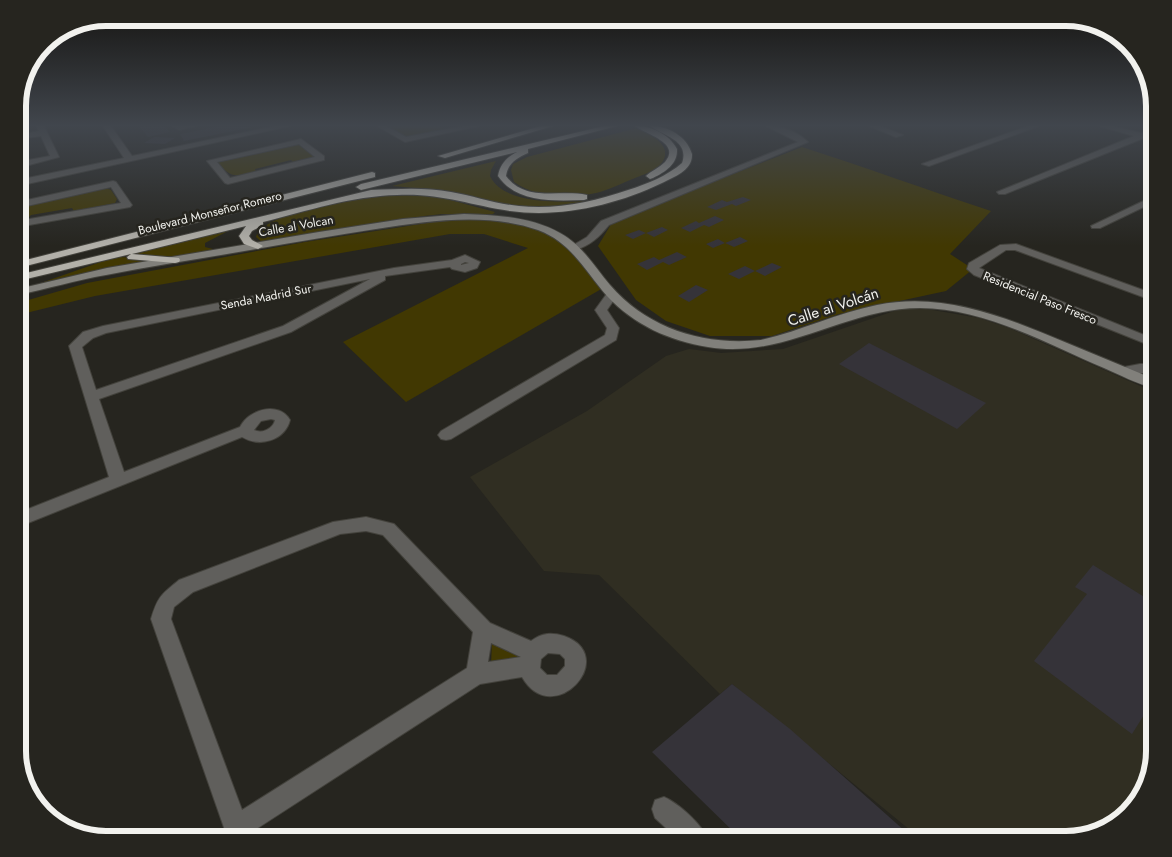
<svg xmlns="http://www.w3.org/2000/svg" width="1172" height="857" font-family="Jost,sans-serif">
<rect width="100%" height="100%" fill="#26251f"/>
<path fill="#302e22" d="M900 309H927L979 318 1009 328 1154 392V751L1136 804 1105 830 1065 839H921L732 684 720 694 599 575 544 571 470 477 587 411 666 356 689 349 721 353 783 349Z"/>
<g fill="#413802">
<path d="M387 126H439L446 130 408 137Z"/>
<path d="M637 128C647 133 668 142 665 156 662 169 645 174 635 178 622 183 609 190 596 193 571 198 536 198 514 182L511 170 513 164 527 157Z"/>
<path d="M288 145H299L315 155 312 159 294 163 291 160 255 169 256 172C236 176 233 179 218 164L219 161Z"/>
<path d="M802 147C865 167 927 190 991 211L950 254 973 269 946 291 839 314 772 336H710L666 321 636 300 598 246 613 221Z"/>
<path d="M496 161 491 170 490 176C504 205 559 202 587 201L556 207H522L494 204 441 190 392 186Z"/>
<path d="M106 188 111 190 117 199 115 203 74 211 72 208 31 215 26 220 18 221V208Z"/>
<path d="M412 194 439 197 495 212 493 214H442L424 216 263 243 256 237C266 208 383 195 412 194Z"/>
<path d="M467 219C503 220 547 224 574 252 584 264 593 276 603 288L406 402 343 342 528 248 484 234H450L95 296 18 315V303L87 283 305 242 440 221Z"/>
<path d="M230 230 205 243V247L217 250 175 259 122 255Z"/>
<path d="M115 257 148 258V261L18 291Z"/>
<path d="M492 640 530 655 491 666Z"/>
</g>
<g fill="#353339">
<path d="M139 126H164L170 132 148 137Z"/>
<path d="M221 126 253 127 184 141 180 134Z"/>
<path d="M154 137 175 138 165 144 144 143Z"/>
<path d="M743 197 751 200 736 206 732 204 716 210 707 207 722 200 727 202Z"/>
<path d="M715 216 724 220 709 227 704 225 690 232 681 228 696 221 699 223Z"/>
<path d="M662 227 668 230 654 237 646 233Z"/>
<path d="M639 230 646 233 633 239 625 235Z"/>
<path d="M740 237 748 241 734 247 725 243Z"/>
<path d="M718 239 725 243 713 248 706 244Z"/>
<path d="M677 252 687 257 669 265 663 262 647 270 637 264 654 257 659 260Z"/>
<path d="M772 263 782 267 765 276 755 271Z"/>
<path d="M745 266 755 271 739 279 728 274Z"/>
<path d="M696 285 708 290 689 302 678 296Z"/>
<path d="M869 343 986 403 957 429 839 364Z"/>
<path d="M1093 565 1154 603V699L1132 734 1034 661 1087 594 1075 587Z"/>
<path d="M732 684 790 729 914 839H741L652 752Z"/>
</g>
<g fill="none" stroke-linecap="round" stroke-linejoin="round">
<g stroke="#43423c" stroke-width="2">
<g id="street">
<path d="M36 126H44L59 157 18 168V162L50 156 41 136 18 139V135L39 131Z"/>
<path d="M103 126H111L132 156 275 126H290L18 186V180L124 158Z"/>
<path d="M172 126H196L179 130Z"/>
<path d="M377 126H386L406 137 464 126H479L405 142Z"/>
<path d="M766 126C781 126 797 131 808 142L609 225C599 237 590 246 575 250L570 247 587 237 601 221 798 142Z"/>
<path d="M869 126H880L903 135 896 137Z"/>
<path d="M1028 126H1039L929 166 922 164Z"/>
<path d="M1099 126H1112L1141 133 1154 129V134L1005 194H999L997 192 1134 136Z"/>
<path d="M301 139 324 156V160L228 184 225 183 207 161ZM299 144 315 157 230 178 217 162Z"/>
<path d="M113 181 116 182 132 205 130 207 18 227V221L121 203 111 187 18 208V202Z"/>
<path d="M1154 196V202L1100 228H1092L1091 226Z"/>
<path d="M1016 244 1154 294V301L1015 250H1006L979 268 1154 339V347L974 275 967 269 969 263 1000 245Z"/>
<path d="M465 255 480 262 477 268 465 272 452 269 450 267 385 276V280L291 332 99 399 124 472 240 427C249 409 279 401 290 420 285 440 260 448 242 437L18 527V513L109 477 69 346 83 332 103 326 394 268 452 260ZM465 262 469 263 461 265V264ZM370 279 283 326 96 390 82 347 93 338 106 333ZM271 419 275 420C273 429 262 434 254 430L261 421Z"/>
<path d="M612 290 618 294 607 310 619 328 616 340 451 439 446 440 441 439 438 435 441 431 605 335 607 328 595 310 608 292Z"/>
<path d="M1140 364H1154V372L1124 375 1119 374 1117 371 1119 368Z"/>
<path d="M366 517 394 524 490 623 531 641C542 633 551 632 564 636 621 656 553 731 522 677L480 684 250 833 252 839H228L151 619C158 596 161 595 179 580L333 522ZM366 531 383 535 473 632 467 668 242 810 171 619 174 607 193 592 340 534ZM491 643 521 657 488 662ZM548 653 560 654 565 659V666L557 675H547L540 668 541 659Z"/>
<path d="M664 797C678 803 703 825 707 839H678L655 818 652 809 655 800Z"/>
</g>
</g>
<g stroke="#43423c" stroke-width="2">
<path id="secondary" d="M464 214C496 215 532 217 560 233 582 245 594 266 610 285 648 329 704 346 761 340 801 331 837 313 877 305 944 291 1007 318 1067 343 1096 355 1125 367 1154 379V388C1137 384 1120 375 1104 368 1047 344 984 308 920 308 846 308 783 360 708 347 670 341 634 325 607 296 585 271 571 242 538 230 486 212 429 221 376 229 336 235 296 242 256 249 206 258 156 265 106 275 76 280 47 289 18 295V289L107 268 319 232 403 219Z"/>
</g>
<g stroke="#43423c" stroke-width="2">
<g id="highway">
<path d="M541 126H553L445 158 438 156Z"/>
<path d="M604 126H617L528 149V153C517 158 508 163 506 176 526 203 560 189 587 195V199L584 200C554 201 516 203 498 176 500 164 507 157 517 152L361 190 356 187 361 184Z"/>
<path d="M635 126C652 126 669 134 677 149 678 164 665 172 653 178L650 179 646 176C651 171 659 168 665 162 682 143 645 134 635 126Z"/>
<path d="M650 126C668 126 687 136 692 154 693 170 674 177 662 183 616 205 561 218 510 211 469 205 441 193 397 195 352 196 307 211 263 222V225L252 231 249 236 252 240 263 246 258 249 244 244 239 236 246 226 132 254 179 258 180 260 179 262 175 263 128 259 127 257 131 254 18 281V275L371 190C398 189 425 187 451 192 474 196 496 204 519 206 556 210 593 202 628 190 647 184 667 176 682 163 690 140 663 136 650 126Z"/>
<path d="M372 172 375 173V177L18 268V262Z"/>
</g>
</g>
<use href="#street" fill="#605f5c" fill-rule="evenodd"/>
<use href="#secondary" fill="#81807b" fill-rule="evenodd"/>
<use href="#highway" fill="#b2b0a9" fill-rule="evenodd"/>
</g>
<linearGradient id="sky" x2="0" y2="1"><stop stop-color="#151411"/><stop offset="0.51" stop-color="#41464d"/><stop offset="1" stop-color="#41464d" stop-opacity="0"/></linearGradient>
<rect width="1172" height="246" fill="url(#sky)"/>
<g text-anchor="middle" stroke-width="5" stroke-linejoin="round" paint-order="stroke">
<g font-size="12" fill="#f2f2ee" stroke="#26251f">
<text transform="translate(210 213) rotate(-14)" y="4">Boulevard Monseñor Romero</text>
<text transform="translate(296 226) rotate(-10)" y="4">Calle al Volcan</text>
<text transform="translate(266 297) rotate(-11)" y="4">Senda Madrid Sur</text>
<text transform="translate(1040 298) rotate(22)" y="4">Residencial Paso Fresco</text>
</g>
<g font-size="15" fill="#f2f2ee" stroke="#26251f">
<text transform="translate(833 307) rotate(-18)" y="5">Calle al Volcán</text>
</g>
</g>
<path d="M0 0H1172V857H0ZM106 26H1066A80 80 0 0 1 1146 106V751A80 80 0 0 1 1066 831H106A80 80 0 0 1 26 751V106A80 80 0 0 1 106 26Z" fill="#26251f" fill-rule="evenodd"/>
<path fill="none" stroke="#f2f2ee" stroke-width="6" d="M106 26H1066A80 80 0 0 1 1146 106V751A80 80 0 0 1 1066 831H106A80 80 0 0 1 26 751V106A80 80 0 0 1 106 26Z"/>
</svg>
